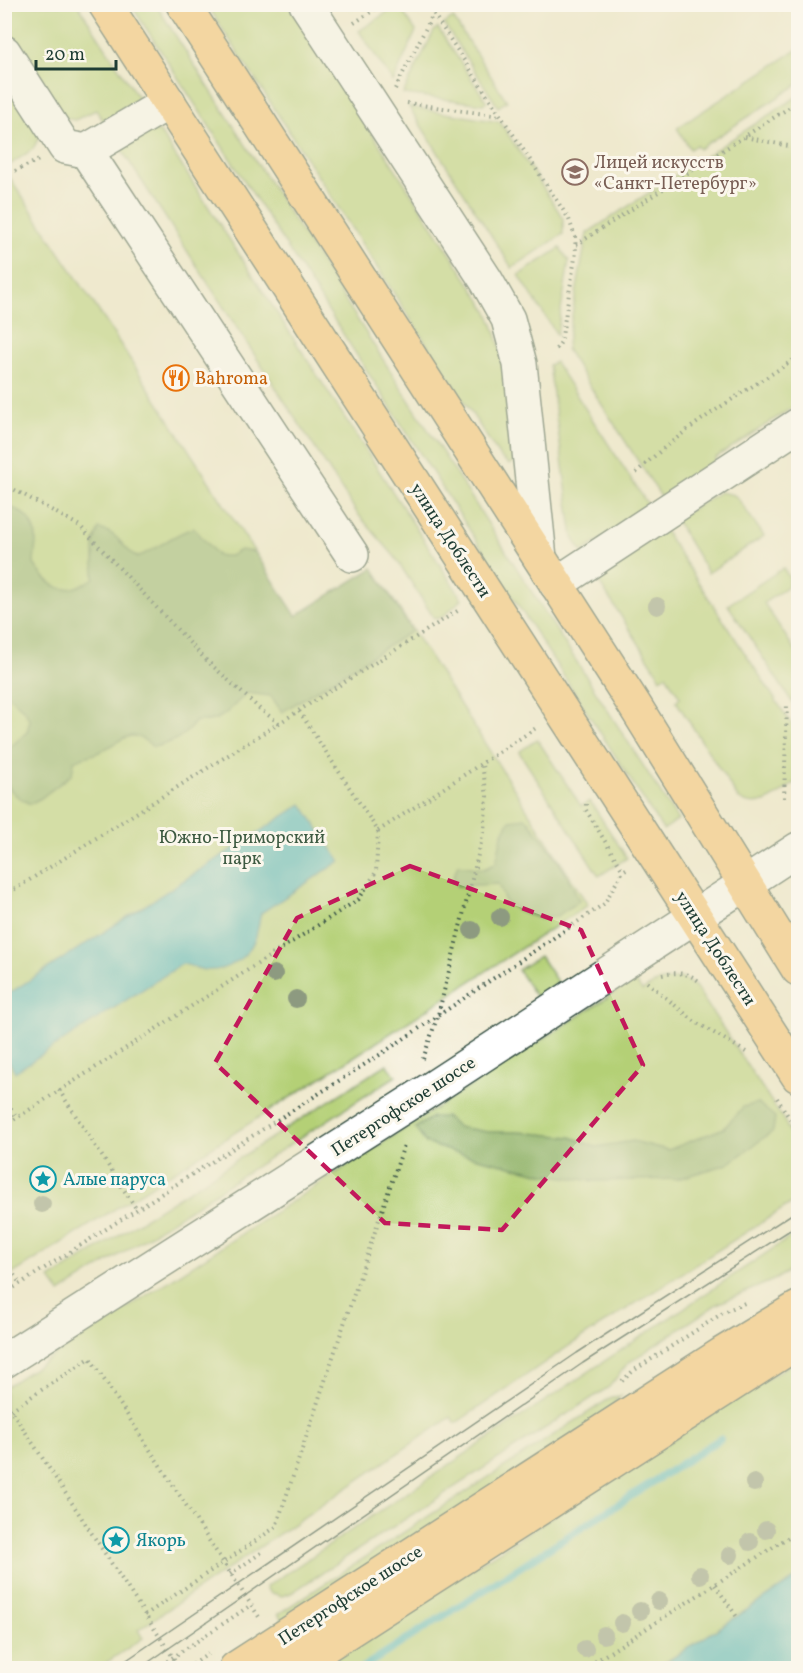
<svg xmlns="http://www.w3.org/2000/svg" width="803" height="1673" font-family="Vollkorn,serif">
<rect width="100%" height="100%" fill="#fbf7ec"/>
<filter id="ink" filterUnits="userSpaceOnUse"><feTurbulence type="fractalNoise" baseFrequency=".0167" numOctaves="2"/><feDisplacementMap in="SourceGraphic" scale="12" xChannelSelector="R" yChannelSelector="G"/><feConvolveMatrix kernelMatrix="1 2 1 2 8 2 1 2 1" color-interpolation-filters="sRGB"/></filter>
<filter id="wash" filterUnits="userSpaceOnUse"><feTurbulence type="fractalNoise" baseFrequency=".008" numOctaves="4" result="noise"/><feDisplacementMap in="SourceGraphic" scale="24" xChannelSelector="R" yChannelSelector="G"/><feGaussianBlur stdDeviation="1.35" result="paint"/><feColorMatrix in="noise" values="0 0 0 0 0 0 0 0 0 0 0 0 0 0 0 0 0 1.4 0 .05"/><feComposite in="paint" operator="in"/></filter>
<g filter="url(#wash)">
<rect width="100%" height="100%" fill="#efe9ce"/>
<g fill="#b4d076" stroke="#6a8655" stroke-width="1.5">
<path d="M5 5H78L139 99 104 122 96 110 75 120 63 118 5 31Z"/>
<path d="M131 5H156L678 820 663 830Z"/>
<path d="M207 5H289L487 310C508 356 509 408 515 458L513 463 509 464 500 457Z"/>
<path d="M398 5 416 31 393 82 359 31Z"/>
<path d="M453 18 507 101 498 107 444 24Z"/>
<path d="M438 28 487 102 483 104 403 94 434 31Z"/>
<path d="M798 49V84L699 149 696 145 690 149 677 128Z"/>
<path d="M4 73 42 131 33 149 5 168Z"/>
<path d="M798 96V404L715 458 714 465 663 500 566 349 587 233Z"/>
<path d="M409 107 500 122 563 218V234L512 268Z"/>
<path d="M149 130 160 132 462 599 444 616 437 619 434 618 395 557 357 513 121 149Z"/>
<path d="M4 169 106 322 296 616 373 568 588 905 374 1044 5 1279Z"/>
<path d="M560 248 569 261 557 335 519 275Z"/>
<path d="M555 362 650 508 582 552 573 538 549 365Z"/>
<path d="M720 492 734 495 738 499 764 536 708 573 675 519Z"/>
<path d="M662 527 798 734V780C781 793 759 814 738 798L676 701 680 697 666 675 661 678 593 573Z"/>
<path d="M783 568 789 577 788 586 764 603 796 652H798V711L728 605Z"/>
<path d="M537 739 581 806 590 801 627 858 599 876 519 752Z"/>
<path d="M540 956 558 983 536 997 518 970Z"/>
<path d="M681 978 695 986 785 1122 798 1154V1199L572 1344 456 1423 451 1417 138 1630 143 1638 98 1668H5V1387L631 982H636L642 991 657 982Z"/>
<path d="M387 1064 396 1076 60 1293 50 1279Z"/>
<path d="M798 1232V1265L776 1279 717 1304 628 1363 609 1387 291 1593 282 1596 269 1592 266 1587Z"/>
<path d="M798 1359V1577L657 1668H317Z"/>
<path d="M621 1396 596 1421 284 1623 278 1614 612 1397Z"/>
</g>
<g fill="#8fb267" stroke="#57784e" stroke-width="1.5">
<path d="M4 507C21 507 36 522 36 539 36 547 34 556 34 564 51 590 67 597 94 578V541L99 529C121 534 120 547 137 557 158 549 174 533 194 528L218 556H230L240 550 255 552 296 616 373 568 412 631 282 712 271 696 247 693C229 709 222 724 196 721 184 737 172 743 153 747 129 723 120 744 97 753 89 756 82 757 74 761L72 774 41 798 30 804C2 790 4 779 5 752L27 732 30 720 24 710 5 693 4 554 6 545 4 540Z"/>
<path d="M526 818C547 843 567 870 579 901L557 916 541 919 518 911 505 901 498 884 457 886 453 876 458 865 484 869 496 863 502 835 510 820Z"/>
<path d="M758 1103 775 1117 773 1131 728 1164 677 1179 594 1181 543 1174 453 1152 426 1143 415 1128 432 1117H446L458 1127 488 1132H519L571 1137 596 1147 633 1141 668 1150 724 1128 743 1107Z"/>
</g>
<g fill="#44b3be" stroke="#327879" stroke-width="1.5">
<path d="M302 804 340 861 261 913C259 921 258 929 256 936 249 957 228 972 205 970 197 969 190 965 182 964L15 1072 5 1055V996Z"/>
<path d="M798 1577V1668H657Z"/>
</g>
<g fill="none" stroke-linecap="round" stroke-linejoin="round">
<path stroke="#44b3be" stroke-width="8" d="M362 1668 720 1439"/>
</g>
</g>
<g filter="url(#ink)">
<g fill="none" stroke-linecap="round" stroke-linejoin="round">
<g stroke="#3e574b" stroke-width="36">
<g id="minor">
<path d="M306 4 486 280 508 319 520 364 540 558"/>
<path d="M4 52 65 147 86 151 169 102"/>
<path d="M86 151 352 555"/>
<path d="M556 584 798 425"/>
<path d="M4 1361 414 1100 798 849"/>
</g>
</g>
<g stroke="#3e574b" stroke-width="36">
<g id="major">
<path d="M105 4 798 1076"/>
<path d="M183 4 635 706 798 969"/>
<path d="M236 1668 722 1354 798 1308"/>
<path d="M291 1668 798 1342"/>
</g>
</g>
<g stroke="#3e574b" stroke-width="4" stroke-dasharray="1.5 4.5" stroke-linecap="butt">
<path d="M427 4 569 219 575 237 576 252 561 342 556 349"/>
<path d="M354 23 383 4"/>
<path d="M395 89 433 14"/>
<path d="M407 103 500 116"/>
<path d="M745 137 798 148"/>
<path d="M4 176 39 160"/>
<path d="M576 245 798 102"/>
<path d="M636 473C683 427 743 393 798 357"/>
<path d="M4 484 80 526 204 658 261 710 279 723"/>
<path d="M784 798 787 704"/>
<path d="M586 804V810L623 871"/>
<path d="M378 831 536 728"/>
<path d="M4 896 459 610"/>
<path d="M662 975C677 972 688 972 700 982"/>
<path d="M647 982 694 1021 746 1052"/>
<path d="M423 1059 438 1015 484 831 487 796 482 765"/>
<path d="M59 1090 137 1210"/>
<path d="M777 1098 798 1132"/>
<path d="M4 1099 17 1118"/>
<path d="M4 1126 359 899 376 872 378 831 299 711"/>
<path d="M4 1260 20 1284"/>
<path d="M4 1294 381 1054 604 904 623 871 628 868"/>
<path d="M622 1381 633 1371 726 1311 747 1302"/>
<path d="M4 1404 11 1410 180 1668"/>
<path d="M11 1410 90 1358 259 1617"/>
<path d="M230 1574 264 1551"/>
<path d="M715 1585 737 1617"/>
<path d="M145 1615 276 1527 405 1142"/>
<path d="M157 1668 251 1605"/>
<path d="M188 1668 208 1654"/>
<path d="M585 1668 798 1531"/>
</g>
<use href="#minor" stroke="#fff" stroke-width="33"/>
<use href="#major" stroke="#f8bf6c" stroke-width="33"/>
<g stroke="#1f3d34" stroke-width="1.5">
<path d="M115 1668 577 1353 798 1210"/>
<path d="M140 1668 583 1363 798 1225"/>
</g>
</g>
<g fill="#8d9a80">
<circle cx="657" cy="606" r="9"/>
<circle cx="500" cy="917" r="9"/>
<circle cx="472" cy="930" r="9"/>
<circle cx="274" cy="974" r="9"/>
<circle cx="296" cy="999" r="9"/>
<circle cx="42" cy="1204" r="9"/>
<circle cx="754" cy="1483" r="9"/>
<circle cx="766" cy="1530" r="9"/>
<circle cx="750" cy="1542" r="9"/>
<circle cx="730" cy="1555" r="9"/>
<circle cx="700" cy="1575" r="9"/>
<circle cx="659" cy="1601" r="9"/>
<circle cx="640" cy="1611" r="9"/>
<circle cx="622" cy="1623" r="9"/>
<circle cx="604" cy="1635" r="9"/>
<circle cx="585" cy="1649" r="9"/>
</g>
</g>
<path d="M0 0H803V1673H0ZM410 866 581 930 643 1065 502 1230 385 1223 215 1063 297 918Z" fill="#efe9ce" fill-opacity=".55" fill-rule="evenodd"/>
<path fill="none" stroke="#c2185b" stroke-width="4.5" stroke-dasharray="12 8" stroke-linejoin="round" d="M410 866 581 930 643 1065 502 1230 385 1223 215 1063 297 918Z"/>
<defs>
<g id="school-ring" transform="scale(1.35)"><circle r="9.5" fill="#fbf7ec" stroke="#8d6e63" stroke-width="1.5"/><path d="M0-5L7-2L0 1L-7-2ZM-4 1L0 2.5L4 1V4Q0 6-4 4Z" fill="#8d6e63"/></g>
<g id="restaurant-ring" transform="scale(1.35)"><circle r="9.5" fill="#fbf7ec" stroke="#e8710a" stroke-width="1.5"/><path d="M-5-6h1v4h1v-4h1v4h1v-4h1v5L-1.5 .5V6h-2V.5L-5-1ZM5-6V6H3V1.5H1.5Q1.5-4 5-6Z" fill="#e8710a"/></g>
<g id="sight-ring" transform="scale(1.35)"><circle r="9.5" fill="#fbf7ec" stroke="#0f9aa8" stroke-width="1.5"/><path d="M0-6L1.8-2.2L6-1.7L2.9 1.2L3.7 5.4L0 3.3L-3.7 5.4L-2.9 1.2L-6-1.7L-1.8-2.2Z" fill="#0f9aa8"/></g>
</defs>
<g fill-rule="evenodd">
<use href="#school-ring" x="575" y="172"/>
<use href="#restaurant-ring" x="176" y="378"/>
<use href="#sight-ring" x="43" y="1179"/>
<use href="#sight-ring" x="116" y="1540"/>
</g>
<g text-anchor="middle" stroke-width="6" stroke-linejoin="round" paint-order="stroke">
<g font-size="18" fill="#785e54" stroke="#fbf7ec" text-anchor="start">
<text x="594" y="168">Лицей искусств<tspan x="594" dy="21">«Санкт-Петербург»</tspan></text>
</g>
<g font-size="18" fill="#c56008" stroke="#fbf7ec" text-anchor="start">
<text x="195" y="384">Bahroma</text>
</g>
<g font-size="18" fill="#1f3d34" stroke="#fbf7ec">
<text transform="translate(451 540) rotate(57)" y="6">улица Доблести</text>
<text transform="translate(716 948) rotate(57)" y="6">улица Доблести</text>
<text transform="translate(403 1106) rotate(-33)" y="6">Петергофское шоссе</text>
<text transform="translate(350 1595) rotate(-33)" y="6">Петергофское шоссе</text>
</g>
<g font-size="18" fill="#3d5a41" stroke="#fbf7ec">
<text x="242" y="843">Южно-Приморский<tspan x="242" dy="21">парк</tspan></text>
</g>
<g font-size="18" fill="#0d838f" stroke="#fbf7ec" text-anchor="start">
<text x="63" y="1185">Алые паруса</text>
<text x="136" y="1546">Якорь</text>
</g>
</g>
<rect width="803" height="1673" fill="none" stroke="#fbf7ec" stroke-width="24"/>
<path d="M36 60v9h80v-9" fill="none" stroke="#1f3d34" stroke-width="3"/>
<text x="45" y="60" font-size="18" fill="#1f3d34" stroke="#fbf7ec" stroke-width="4.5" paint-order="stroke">20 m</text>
</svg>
